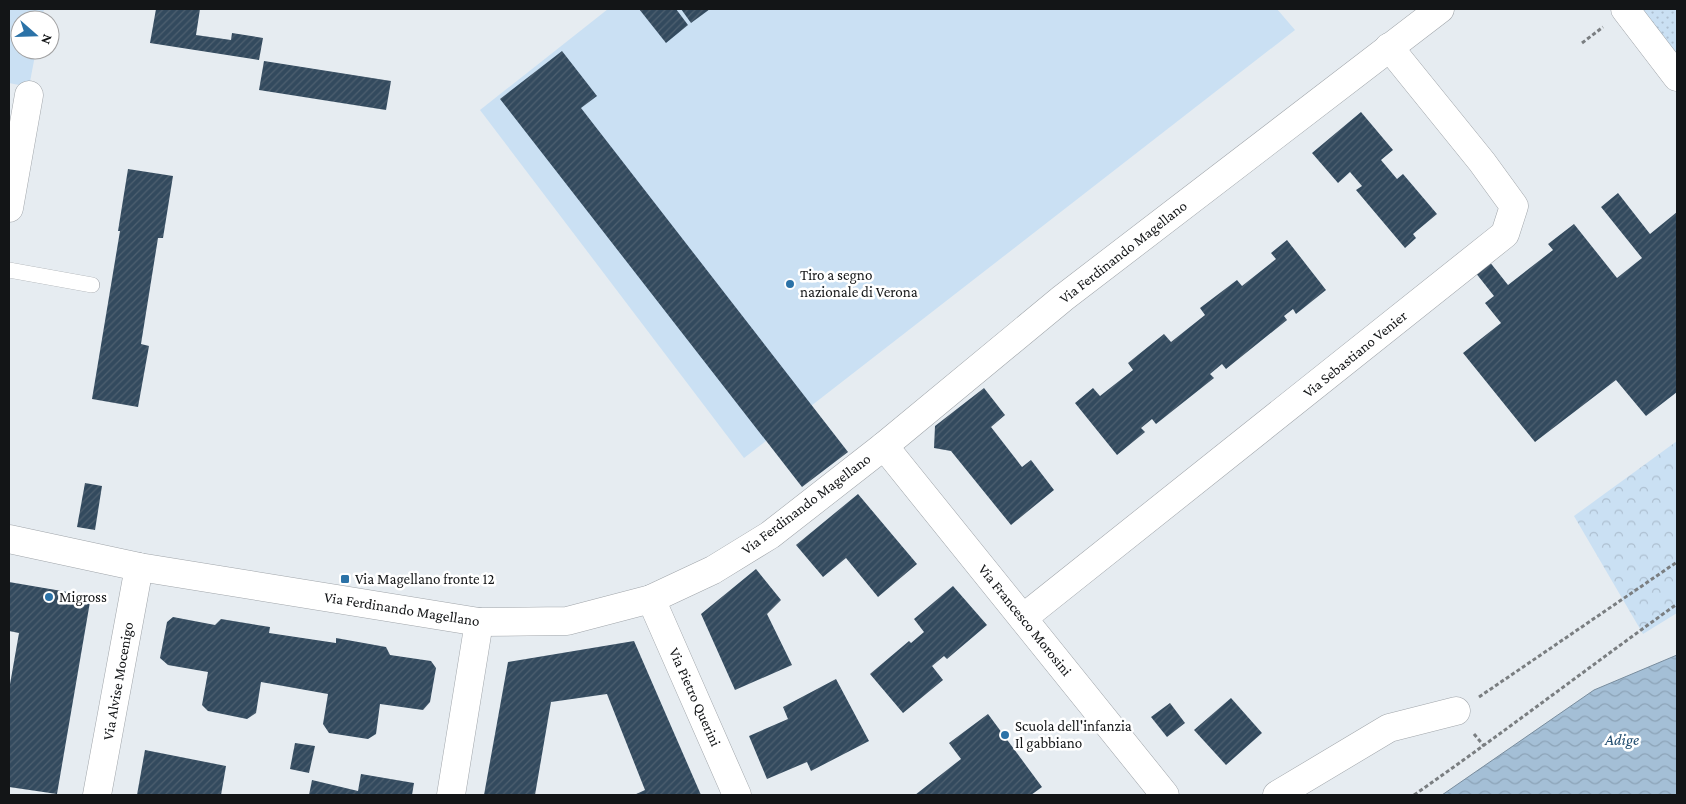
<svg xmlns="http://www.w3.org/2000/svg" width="1686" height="804" font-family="'Crimson Pro',serif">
<defs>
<pattern id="forest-crowns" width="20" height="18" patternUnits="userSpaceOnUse" patternTransform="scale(1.25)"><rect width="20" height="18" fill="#cae0f3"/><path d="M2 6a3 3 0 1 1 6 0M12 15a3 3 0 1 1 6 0" fill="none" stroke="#adbfd0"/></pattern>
<pattern id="park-dots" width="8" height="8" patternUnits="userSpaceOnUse" patternTransform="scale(1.25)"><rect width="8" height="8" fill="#cae0f3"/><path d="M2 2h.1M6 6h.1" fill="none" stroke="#adbfd0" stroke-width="1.8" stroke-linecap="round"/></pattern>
<pattern id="water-waves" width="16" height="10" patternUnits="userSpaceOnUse" patternTransform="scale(1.25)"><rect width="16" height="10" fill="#a4bfd6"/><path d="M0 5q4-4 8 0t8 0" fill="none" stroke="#8ca3b7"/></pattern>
<pattern id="building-hatch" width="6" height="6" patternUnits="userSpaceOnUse" patternTransform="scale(1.25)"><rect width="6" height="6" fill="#334a5e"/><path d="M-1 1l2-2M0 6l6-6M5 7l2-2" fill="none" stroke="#4e6070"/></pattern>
</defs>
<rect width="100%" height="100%" fill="#e6ecf1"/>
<path fill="url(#forest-crowns)" d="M1677 441V613L1643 634 1574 516Z"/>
<path fill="url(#park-dots)" d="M1642 9H1677V55Z"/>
<g fill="#cae0f3">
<path d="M9 9H44L42 20H20V50H36L29 87 9 83Z"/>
<path d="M608 9H1277L1295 30 744 458 480 110Z"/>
</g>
<path fill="url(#water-waves)" stroke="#788c9d" d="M1677 655V795H1442L1594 690Z"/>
<g fill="url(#building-hatch)">
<path d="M156 9H200L196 35 231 40 232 33 263 38 259 60 150 43Z"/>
<path d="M639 9H676L688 25 666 43Z"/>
<path d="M681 9H710L691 23Z"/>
<path d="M562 51 597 96 581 108 848 452 802 487 500 99Z"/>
<path d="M264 61 391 81 386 110 259 90Z"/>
<path d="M1361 112 1393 150 1381 160 1397 179 1403 174 1437 214 1413 234 1416 238 1405 248 1356 190 1362 186 1350 172 1338 183 1312 153Z"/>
<path d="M128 169 173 176 163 238H158L141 344 149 346 138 407 92 399 120 231H118Z"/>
<path d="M1618 193 1650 234 1677 212V392L1646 416 1616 380 1535 442 1463 353 1501 323 1485 303 1494 296 1475 272 1489 261 1508 285 1553 250 1548 244 1574 224 1617 278 1642 258 1601 207Z"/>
<path d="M1287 240 1326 290 1296 314 1293 309 1284 316 1287 320 1226 369 1222 364 1210 374 1214 378 1156 424 1152 419 1141 428 1145 432 1117 455 1075 403 1093 388 1100 396 1133 370 1128 363 1164 334 1171 342 1205 315 1200 308 1237 280 1242 286 1276 259 1271 253Z"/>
<path d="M984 388 1005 415 991 427 1022 467 1031 460 1054 490 1011 525 951 451 934 448 935 426Z"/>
<path d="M85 483 102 486 95 530 77 527Z"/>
<path d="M858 494 917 564 878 597 846 558 823 577 796 545Z"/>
<path d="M756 569 781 600 767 614 792 665 735 690 701 614Z"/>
<path d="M9 582 91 596 57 794 9 787V690L19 633 9 631Z"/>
<path d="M953 586 987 625 947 659 944 656 932 666 943 680 903 713 870 674 909 641 911 643 924 632 914 619Z"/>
<path d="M173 617 215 625 221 619 270 627 269 633 336 643V638L386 647 390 655 431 661 436 668 430 702 423 710 380 704 376 734 368 739 329 733 323 724 328 694 261 682 256 713 247 719 208 711 202 705 208 672 168 665 160 658 167 622Z"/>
<path d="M634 641 701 795H634L645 790 607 694 551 702 535 795H484L508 662Z"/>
<path d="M836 679 869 741 811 771 807 762 767 779 749 736 788 719 783 707Z"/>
<path d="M1231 698 1262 733 1226 765 1194 730Z"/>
<path d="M1170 703 1185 723 1167 737 1151 717Z"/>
<path d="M988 714 1042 787 1031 795H915L961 759 949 743Z"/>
<path d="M295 743 315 746 309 773 290 769Z"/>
<path d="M145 750 226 766 221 795H137Z"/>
<path d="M361 774 414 783 412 795H309L312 780 358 791Z"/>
</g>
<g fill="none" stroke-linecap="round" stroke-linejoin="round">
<g stroke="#a0a5aa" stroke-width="16">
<path id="lane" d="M9 270 92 285"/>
</g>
<g stroke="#a0a5aa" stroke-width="29">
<g id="street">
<path d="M1625 9 1677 77"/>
<path d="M9 208 29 95"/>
<path d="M884 446 1165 795"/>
<path d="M9 539 139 567 479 622 567 621 651 599 713 570 770 535 884 446 1063 298 1440 9"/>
<path d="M651 599 737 795"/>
<path d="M1023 618 1505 234 1514 206 1482 162 1389 47"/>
<path d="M97 795 139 567"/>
<path d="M451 795 479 622"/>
<path d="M1277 795 1389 728 1456 711"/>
</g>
</g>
<g stroke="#7a7e81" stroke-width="3" stroke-dasharray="4 2.5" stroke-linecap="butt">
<path d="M1582 43 1603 27"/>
<path d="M1479 697 1677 562"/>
<path d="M1474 734 1484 746"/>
<path d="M1414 795C1503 733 1589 667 1677 604"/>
</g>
<use href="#lane" stroke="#fff" stroke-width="15"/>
<use href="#street" stroke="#fff" stroke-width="28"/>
</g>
<g fill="#2b72a7" stroke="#fff" stroke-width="2">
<circle cx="790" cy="284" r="5"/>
<rect x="340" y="574" width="10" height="10" rx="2.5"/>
<circle cx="49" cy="597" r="5"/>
<circle cx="1005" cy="735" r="5"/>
</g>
<g text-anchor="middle" stroke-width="5" stroke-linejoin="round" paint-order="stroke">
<g font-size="15" fill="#131517" stroke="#fff">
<text transform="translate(1123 252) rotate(-38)" y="5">Via Ferdinando Magellano</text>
<text transform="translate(1355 354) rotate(-39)" y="5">Via Sebastiano Venier</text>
<text transform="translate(806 504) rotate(-37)" y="5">Via Ferdinando Magellano</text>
<text transform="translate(402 609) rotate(9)" y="5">Via Ferdinando Magellano</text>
<text transform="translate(1025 620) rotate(51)" y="5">Via Francesco Morosini</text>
<text transform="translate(118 681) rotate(-80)" y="5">Via Alvise Mocenigo</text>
<text transform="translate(695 697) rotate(66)" y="5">Via Pietro Querini</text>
</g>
<g font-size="15" fill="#131517" stroke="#fff" text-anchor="start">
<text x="800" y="280">Tiro a segno<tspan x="800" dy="17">nazionale di Verona</tspan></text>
<text x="355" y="584">Via Magellano fronte 12</text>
<text x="59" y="602">Migross</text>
<text x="1015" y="731">Scuola dell'infanzia<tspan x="1015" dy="17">Il gabbiano</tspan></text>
</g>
<g font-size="16" font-style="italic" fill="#244f71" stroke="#fff">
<text x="1622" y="745">Adige</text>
</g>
</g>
<rect width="1686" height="804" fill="none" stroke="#131517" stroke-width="20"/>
<g transform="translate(35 35) rotate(110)"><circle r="24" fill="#ffffff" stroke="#a1a1a2"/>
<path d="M0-4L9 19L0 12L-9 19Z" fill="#2b72a7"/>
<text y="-8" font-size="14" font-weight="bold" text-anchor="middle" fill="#131517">N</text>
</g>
</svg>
